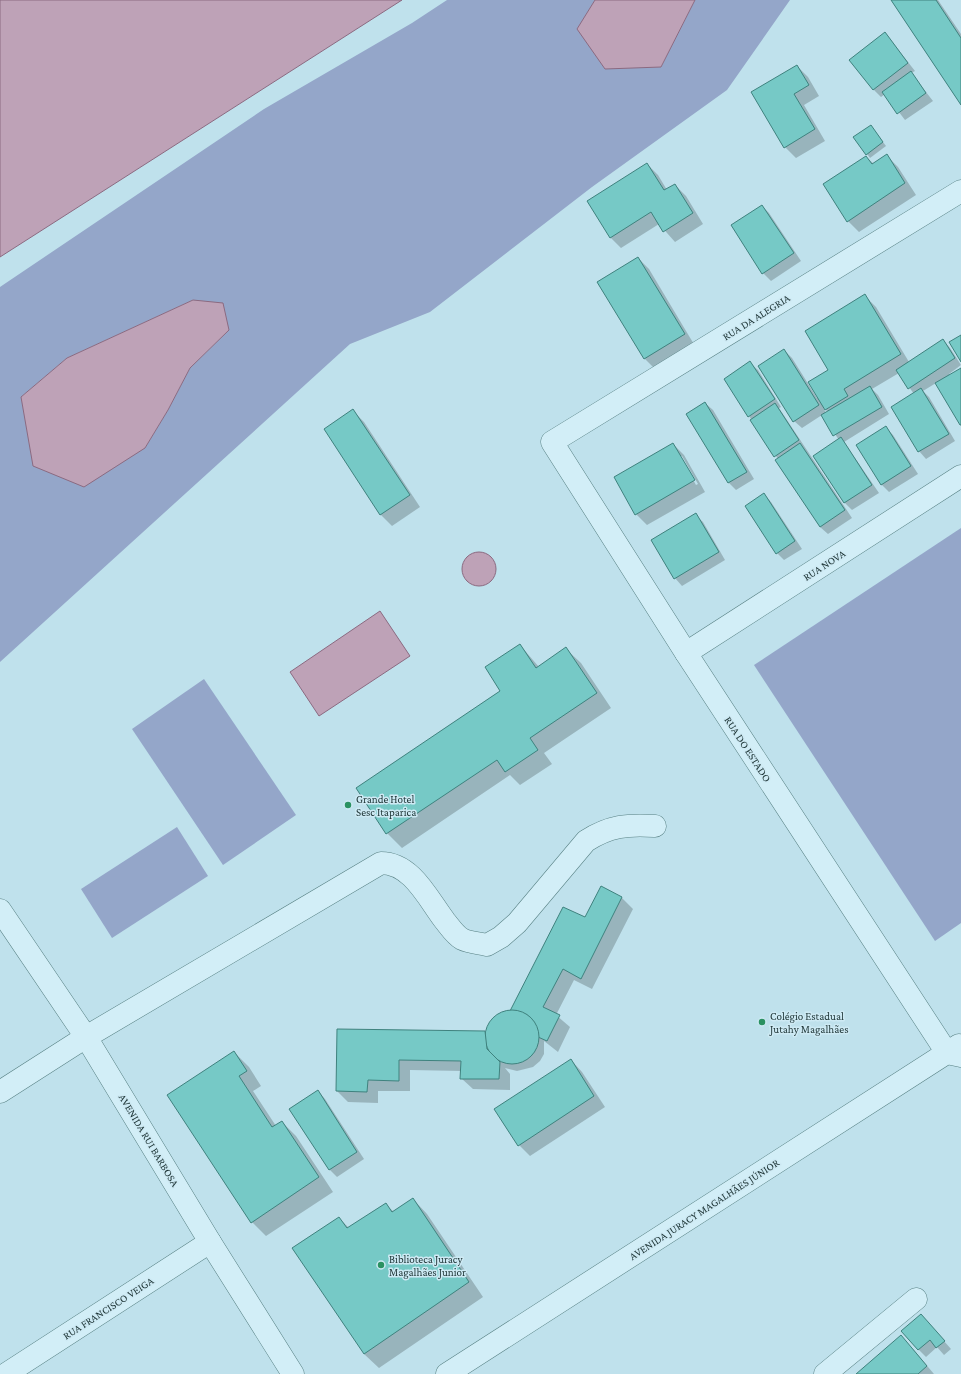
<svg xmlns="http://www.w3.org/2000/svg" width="961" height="1374" font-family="'Crimson Pro',serif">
<rect width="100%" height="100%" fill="#bfe1ec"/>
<g fill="#94a6c9" fill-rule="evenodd">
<path d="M447 0H595L578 29 661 67 695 0H790L727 90 592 187 430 312 350 344 0 662V287L264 109 412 23ZM193 300 229 330 190 368 168 410 145 448 21 397 67 358Z"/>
<path d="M961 528V923L935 941 754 665Z"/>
<path d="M204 679 296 815 223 865 132 729Z"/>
<path d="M177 827 208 876 112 938 81 889Z"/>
</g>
<g fill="#bea2b7" stroke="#8b6a81">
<path d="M0 0H402L0 257Z"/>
<path d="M595 0H695L661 67 605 69 577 29Z"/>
<path d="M193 300 223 303 229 330 190 368 168 410 145 448 84 487 33 466 21 397 67 358Z"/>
<circle cx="479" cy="569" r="17"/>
<path d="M380 611 410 656 319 716 290 672Z"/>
</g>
<g fill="#0003" fill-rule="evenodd">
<path d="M892 0H938L961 34V103Z"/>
<path d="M885 33 915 71 911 73 933 101 905 120 885 94 881 97 874 90 851 60Z"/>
<path d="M797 66 808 77 819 96 804 105 825 141 796 158 785 147Z"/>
<path d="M871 126 886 146 870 158 855 137Z"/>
<path d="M887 156 898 167 916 195 859 232 848 221 866 157 874 164Z"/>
<path d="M647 164 658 175 667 190 675 185 686 196 703 224 675 242 659 224 621 248 610 237Z"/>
<path d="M762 206 769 213 801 261 771 281 763 273 732 226Z"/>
<path d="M638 258 649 269 695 346 656 370 645 359 599 282Z"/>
<path d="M865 296 876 307 909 362 943 340 950 348 961 365 949 374 950 376 961 369V425L936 383 923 391 929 397 955 441 926 459 919 451 893 407 914 394 899 373 872 389 878 395 889 414 844 442 879 493 852 510 845 503 815 456 839 440 822 415 802 428 794 421 784 350 792 358 817 398 818 397ZM823 407 828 412 826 413Z"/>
<path d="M750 363 758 370 781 407 779 408 852 518 828 534 820 527 776 460 778 459 749 416Z"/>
<path d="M705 403 713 410 754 479 736 490 729 483 687 414Z"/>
<path d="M353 411 364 422 420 507 392 526 381 515 325 429Z"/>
<path d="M886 428 893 435 918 474 889 492 882 485 858 445Z"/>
<path d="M673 444 684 455 705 492 647 525 636 514ZM680 456H682L698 484 696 485Z"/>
<path d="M764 494 771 502 802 549 784 560 777 553Z"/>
<path d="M695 515 703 522 725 560 682 586 675 578Z"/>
<path d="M520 645 539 667 566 649 581 663 611 708 544 753 552 764 520 785 510 775 402 848 387 833 357 788 501 691Z"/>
<path d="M601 887 622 898 633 909 592 989 574 980 556 1015 570 1027 558 1052 544 1041V1054L540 1061 533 1067 517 1071 505 1068 510 1074V1090L473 1089 461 1078 462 1071 410 1070V1091H378V1103L348 1102 337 1091 338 1030 486 1032 495 1017 511 1011 564 908 585 919Z"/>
<path d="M234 1052 249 1067 261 1086 253 1091 276 1126 282 1122 296 1136 333 1192 266 1236 252 1222Z"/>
<path d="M571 1060 582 1072 605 1107 530 1156 519 1145Z"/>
<path d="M318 1091 325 1099 364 1159 337 1177 329 1169Z"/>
<path d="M413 1199 427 1214 483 1297 379 1368 364 1354 339 1218 349 1228 385 1204 394 1212Z"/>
<path d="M921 1315 951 1349 944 1355 937 1347 926 1357 918 1349Z"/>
<path d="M912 1348 934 1374H858Z"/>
</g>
<g fill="#76c9c6" stroke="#3f827e">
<path d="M891 0H936L961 38V105Z"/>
<path d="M885 32 908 63 873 90 849 60Z"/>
<path d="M797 65 809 85 794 94 815 129 784 148 751 92Z"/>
<path d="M911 71 926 93 897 114 882 92Z"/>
<path d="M871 125 883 142 866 155 853 137Z"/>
<path d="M887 154 905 183 847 222 823 184 866 156 872 164Z"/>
<path d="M647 163 664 190 675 184 693 213 663 232 651 212 610 238 587 201Z"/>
<path d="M762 205 794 253 762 274 731 225Z"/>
<path d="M638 257 685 334 644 359 597 282Z"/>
<path d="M865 294 901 354 844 389 848 396 825 410 808 382 828 370 805 331Z"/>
<path d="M961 335V362L949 342Z"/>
<path d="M943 339 955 358 908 389 896 370Z"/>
<path d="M784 349 819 405 793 422 758 366Z"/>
<path d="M750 361 775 399 748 417 724 379Z"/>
<path d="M961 368V425H960L935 383Z"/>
<path d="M870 386 882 407 833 436 821 415Z"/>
<path d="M921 388 949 434 918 452 891 407Z"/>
<path d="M705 402 747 472 728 483 686 414Z"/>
<path d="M775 403 799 440 774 457 750 420Z"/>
<path d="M353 409 410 495 380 515 324 429Z"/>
<path d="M886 426 911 466 881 485 856 445Z"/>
<path d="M841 437 872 485 844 503 813 456Z"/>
<path d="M673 443 695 480 635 515 614 477Z"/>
<path d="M800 443 845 510 820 527 775 460Z"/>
<path d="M764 493 795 541 776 554 745 506Z"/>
<path d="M696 513 719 552 674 579 651 540Z"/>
<path d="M520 644 536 668 566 647 597 693 530 738 538 750 505 772 497 760 386 834 356 788 500 691 485 667Z"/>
<path d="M601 886 622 897 581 979 563 969 543 1007 560 1015 547 1041 538 1037 533 1021 527 1015 510 1011 563 907 585 917Z"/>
<circle cx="512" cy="1037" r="27"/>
<path d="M337 1029 485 1031 487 1049 500 1062 499 1079H460L461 1061 399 1060V1081L368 1080 367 1092 336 1091Z"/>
<path d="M234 1051 247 1071 239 1076 272 1127 282 1121 319 1177 251 1223 167 1095Z"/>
<path d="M571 1059 594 1096 518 1146 494 1109Z"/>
<path d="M318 1090 357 1152 329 1170 289 1109Z"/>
<path d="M413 1198 469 1282 364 1354 292 1248 339 1217 347 1228 386 1203 392 1212Z"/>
<path d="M921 1314 945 1341 936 1348 930 1340 918 1350 901 1331Z"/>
<path d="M901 1335 927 1366 918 1374H856Z"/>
</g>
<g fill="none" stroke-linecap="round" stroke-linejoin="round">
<g stroke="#588184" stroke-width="23">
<g id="minor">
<path d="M961 191 552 442 686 653 947 1053 961 1056"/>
<path d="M686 653 961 476"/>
<path d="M0 910 86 1037 210 1242 293 1374"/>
<path d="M0 1092 86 1037 381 863C412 863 428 899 445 921 450 927 455 935 462 939 470 943 479 943 487 945L501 937 517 923 586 841C609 826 628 824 655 826"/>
<path d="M6 1374 210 1242"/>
<path d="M447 1374 959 1045"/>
<path d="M825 1374 916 1299"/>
</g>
</g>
<use href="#minor" stroke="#d2eef7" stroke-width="22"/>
</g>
<g fill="#2a9161" stroke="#ceeaf4" stroke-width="1.5">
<circle cx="348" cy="805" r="4"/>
<circle cx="762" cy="1022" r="4"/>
<circle cx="381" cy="1265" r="4"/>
</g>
<g text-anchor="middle" stroke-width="3" stroke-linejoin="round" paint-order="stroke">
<g font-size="11" fill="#1c3334" stroke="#ceeaf4">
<text transform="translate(756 317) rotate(-32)" y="4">RUA DA ALEGRIA</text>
<text transform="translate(824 565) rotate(-33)" y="4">RUA NOVA</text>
<text transform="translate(748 749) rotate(57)" y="4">RUA DO ESTADO</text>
<text transform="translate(149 1140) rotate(59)" y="4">AVENIDA RUI BARBOSA</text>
<text transform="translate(704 1209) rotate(-33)" y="4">AVENIDA JURACY MAGALHÃES JÚNIOR</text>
<text transform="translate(108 1308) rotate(-33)" y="4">RUA FRANCISCO VEIGA</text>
</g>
<g font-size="11" fill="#1c3334" stroke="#ceeaf4" text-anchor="start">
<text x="356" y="803">Grande Hotel<tspan x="356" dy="13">Sesc Itaparica</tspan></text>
<text x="770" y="1020">Colégio Estadual<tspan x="770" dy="13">Jutahy Magalhães</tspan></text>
<text x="389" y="1263">Biblioteca Juracy<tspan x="389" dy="13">Magalhães Junior</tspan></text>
</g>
</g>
</svg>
